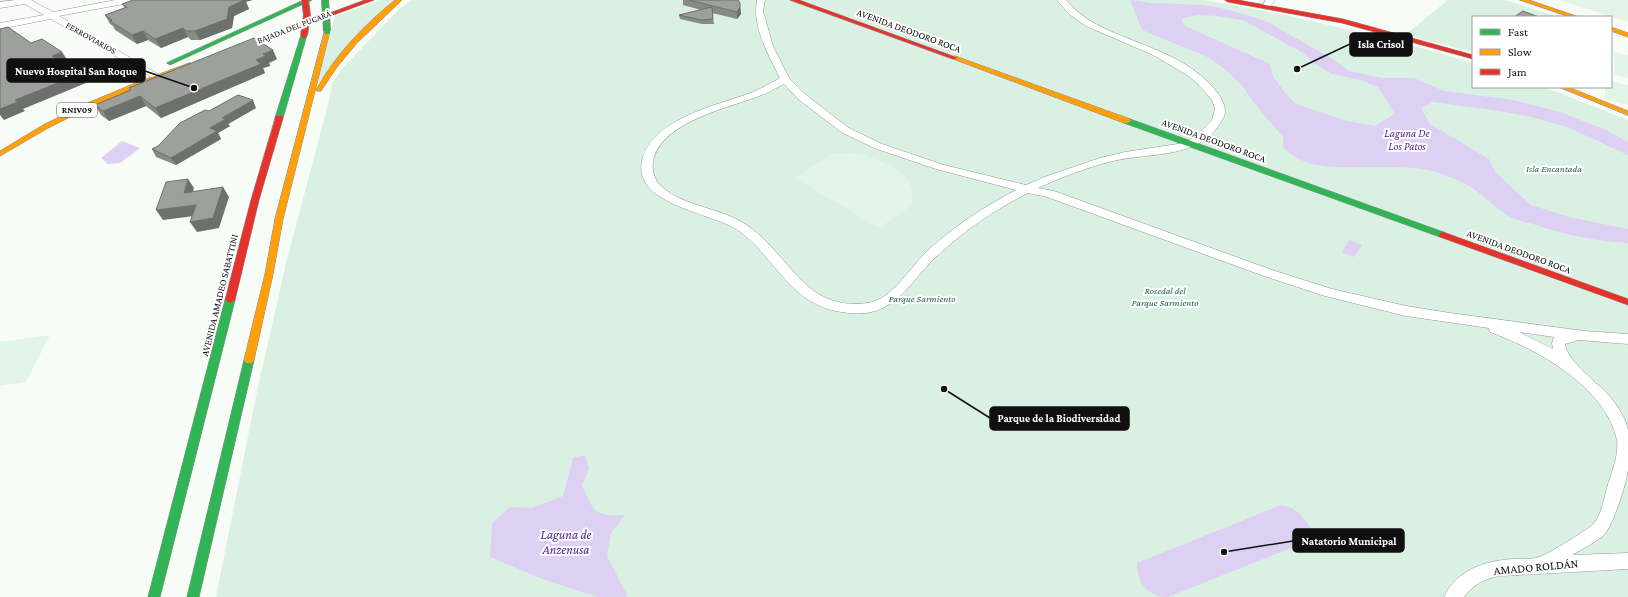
<svg xmlns="http://www.w3.org/2000/svg" width="1628" height="597" font-family="'Crimson Pro',serif">
<rect width="100%" height="100%" fill="#f8fcf7"/>
<g fill="#d9f0e3">
<path d="M381 0H396L317 84 335 16Z"/>
<path d="M412 0H1205L1280 14 1390 39 1473 63V87H1544L1628 120V597H216L256 396 286 263 329 101 332 83 343 68 398 10Z"/>
<path d="M1448 0H1505L1558 17H1473V52L1405 35Z"/>
</g>
<g fill="#e3f5e8">
<path d="M1559 0H1628V22Z"/>
<path d="M1614 52 1628 55V78L1615 75Z"/>
<path d="M1611 81 1628 85V105L1605 99V87H1611Z"/>
<path d="M858 153C874 158 905 169 911 186 913 191 912 200 912 205L879 228 795 178 832 154Z"/>
<path d="M50 335 26 382 0 386V342Z"/>
</g>
<g fill="#ddd0f3" fill-rule="evenodd">
<path d="M1130 0 1152 3 1204 5 1230 10 1268 22 1331 58 1349 71 1382 78H1414L1444 91 1513 100 1560 112 1606 130 1628 142V155L1567 127 1531 117 1500 111 1433 102 1421 108 1430 124 1489 159 1496 173 1531 205 1569 217 1628 229V243C1595 241 1565 235 1533 224 1525 222 1515 220 1507 215 1495 207 1484 196 1471 187 1460 180 1446 175 1432 171 1412 166 1389 167 1369 167 1338 167 1306 171 1283 147V137L1253 102 1242 85 1227 71 1210 58 1142 30ZM1197 15 1217 16 1243 20 1303 53 1314 63 1332 74 1360 80 1378 87 1395 114 1375 126 1347 121 1296 104 1286 94 1273 76 1270 64 1185 26 1181 19Z"/>
<path d="M122 141 140 148 120 163 108 164 101 158Z"/>
<path d="M1349 240 1362 245 1354 257 1342 252Z"/>
<path d="M585 455 589 469 582 485C594 513 594 516 625 515L611 533 607 556 628 597H598L545 580 490 557 492 523 510 507 532 508 563 496 573 458Z"/>
<path d="M1281 505C1297 507 1305 518 1313 532L1311 540 1168 597C1148 597 1136 582 1137 563Z"/>
</g>
<g fill="none" stroke-linecap="round" stroke-linejoin="round">
<g stroke="#949694" stroke-width="1">
<g id="street">
<path d="M16 0H31L53 12 115 0H133L129 3 59 16 163 77 158 80 155 79 51 19 0 29V23L44 15 25 4 0 8V2Z"/>
<path d="M757 0H765L763 11 773 46 789 78 806 95 849 128 882 144 944 165 1026 185 1047 176 1100 158 1125 152 1184 143 1196 136 1212 120 1215 109 1212 100 1198 84 1187 75 1153 55 1086 26 1069 14 1057 0H1066C1074 9 1083 17 1094 23 1136 46 1189 53 1219 95 1224 103 1228 112 1222 120 1200 160 1151 152 1113 161 1088 167 1062 177 1038 188L1054 191 1272 270 1332 289 1406 306 1450 313 1584 331 1628 334V344L1579 340 1565 344C1567 362 1599 383 1611 398 1618 407 1627 420 1628 431 1628 442 1628 459 1628 470 1626 484 1613 527 1603 536 1594 543 1582 549 1572 555L1628 553V569L1499 576C1484 579 1473 585 1464 597H1444C1456 570 1485 561 1512 559 1521 559 1531 560 1539 557 1547 555 1583 532 1591 526 1602 517 1604 497 1608 484 1612 471 1619 455 1617 440 1606 387 1537 349 1490 332L1489 328 1406 316 1325 296 1264 276 1047 197 1028 193C1002 206 977 222 954 241 945 249 935 257 927 266 909 286 895 309 866 313 856 314 846 313 836 311 788 301 775 257 739 231 713 212 628 205 643 157 656 117 719 105 753 92 762 88 771 83 780 78 768 54 752 27 757 0ZM784 84 798 99 841 132 874 148 936 169 1016 190C991 203 967 218 946 235 936 243 926 251 918 261 904 276 890 300 867 303 802 312 789 251 745 224 719 207 684 207 661 186 653 179 651 166 654 157 666 121 728 108 759 96 768 93 776 88 784 84ZM1519 332 1554 337 1552 343 1553 349Z"/>
<path d="M1266 0H1275L1269 8 1266 9 1262 6Z"/>
</g>
</g>
<g stroke="#8b8d8b" stroke-width="1">
<g id="fast">
<path d="M304 0H312L172 64 170 65 167 63Z"/>
<path d="M304 33 307 35 283 118 282 120H276L275 118 301 35Z"/>
<path d="M1124 119H1130L1446 233 1447 235 1446 237H1440L1124 123Z"/>
<path d="M230 297 235 300 160 597H148L225 300Z"/>
<path d="M249 356 252 357 254 360 199 597H187L244 360 246 357Z"/>
</g>
</g>
<g stroke="#8b8d8b" stroke-width="1">
<g id="slow">
<path d="M395 0H402L357 43 337 67 321 91H317L316 90C335 55 364 25 395 0Z"/>
<path d="M1520 0H1529L1579 17H1570Z"/>
<path d="M1611 27 1628 33V37L1611 31Z"/>
<path d="M325 30 330 31 283 219 273 274 254 360 252 363H246L244 360 265 274 275 219Z"/>
<path d="M955 56 1130 119 1131 121 1127 123H1124L953 59V57Z"/>
<path d="M190 63 192 64V66L143 85 94 105 48 128 0 156V151L43 125 90 102 138 82Z"/>
<path d="M1559 87H1568L1628 111V115Z"/>
</g>
</g>
<g stroke="#8b8d8b" stroke-width="1">
<g id="jam">
<path d="M365 0H374L233 52 228 51Z"/>
<path d="M790 0H799L958 58 953 59Z"/>
<path d="M1225 0H1238L1343 19 1473 55V59L1342 23 1228 2Z"/>
<path d="M276 116H282L283 118 259 200 235 300 230 303 225 300 251 200Z"/>
<path d="M1443 232 1628 299V305L1440 237 1439 235 1440 233Z"/>
</g>
</g>
<use href="#street" fill="#fefffe" fill-rule="evenodd"/>
<use href="#fast" fill="#30b455" fill-rule="evenodd"/>
<use href="#slow" fill="#ff9f0a" fill-rule="evenodd"/>
<use href="#jam" fill="#e5322d" fill-rule="evenodd"/>
<g stroke="#828481" stroke-width="8" stroke-linecap="butt">
<path id="fast-bridge" d="M325 0 327 31"/>
</g>
<g stroke="#828481" stroke-width="8" stroke-linecap="butt">
<path id="jam-bridge" d="M304 35 307 15 305 0"/>
</g>
<use href="#fast-bridge" stroke="#30b455" stroke-width="6"/>
<use href="#jam-bridge" stroke="#e5322d" stroke-width="6"/>
</g>
<g fill="#878a86">
<path d="M683 0H738L740 3 741 14 737 19 712 13 714 24H702L680 19 679 15 701 10 683 5Z"/>
<path d="M246 2 249 9 234 16 232 28 200 40H191L188 37 161 48 148 40 137 44 115 30 113 26 110 24 105 15 125 8 122 4Z"/>
<path d="M277 59 269 63 270 66 263 68 265 73 161 118 146 106 109 121 101 115 95 105 130 91 129 88Z"/>
<path d="M256 108 228 124 230 126 218 133 221 139 176 165 156 157 152 149 158 146 209 111Z"/>
</g>
<g fill="#6e706d">
<path d="M241 0H253L246 2 249 9 234 16 232 28 200 40 195 31 229 7Z"/>
<path d="M740 7 741 14 737 19V12Z"/>
<path d="M183 28 188 37 161 48 155 39Z"/>
<path d="M143 31 148 40 137 44 132 35Z"/>
<path d="M273 50 277 59 269 63 270 66 263 68 265 73 161 118 155 108 256 60 263 54Z"/>
<path d="M62 52 68 61 58 65 52 56Z"/>
<path d="M80 74 86 83 23 109 25 111 4 120 0 115V109L15 100Z"/>
<path d="M140 96 146 106 109 121 103 111Z"/>
<path d="M253 100 256 108 228 124 230 126 218 133 221 139 176 165 171 158 222 118Z"/>
<path d="M188 179 194 188 190 203 184 193Z"/>
<path d="M223 187 229 197 219 228 197 232 190 222Z"/>
<path d="M196 205 202 215 163 220 156 210Z"/>
</g>
<g fill="#9da09c" stroke="#6e706d">
<path d="M133 0H244L229 7 227 19 195 31H186L183 28 155 39 143 31 132 35 110 21 112 20 105 15 127 7 122 4Z"/>
<path d="M689 0H738L740 3V7L737 12Z"/>
<path d="M712 7 713 19 701 20 679 15Z"/>
<path d="M1523 11 1539 17H1514Z"/>
<path d="M8 27 31 43 42 39 62 52 52 56 80 74 15 100 18 102 0 109V29Z"/>
<path d="M254 38 273 50 263 54 266 56 256 60 261 64 155 108 140 96 103 111 95 105 131 90 129 88Z"/>
<path d="M238 95 253 100 222 118 226 119 210 128 217 131 171 158 152 149 158 146 180 123 205 110 209 111Z"/>
<path d="M188 179 184 193 223 187 213 218 190 222 196 205 156 210 166 182Z"/>
</g>
<g text-anchor="middle" stroke-width="4" stroke-linejoin="round" paint-order="stroke">
<g font-size="9" fill="#101010" stroke="#fff">
<text transform="translate(294 27) rotate(-21)" y="3">BAJADA DEL PUCARÁ</text>
<text transform="translate(91 38) rotate(29)" y="3">FERROVIARIOS</text>
</g>
<rect fill="#fff" stroke="#585858" stroke-width="1" x="57" y="103" width="40" height="14" rx="3"/>
<g font-size="9" font-weight="bold" fill="#101010">
<text x="77" y="113">RN1V09</text>
</g>
<g font-size="10" fill="#101010" stroke="#fff">
<text transform="translate(909 30) rotate(20)" y="4">AVENIDA DEODORO ROCA</text>
<text transform="translate(1214 140) rotate(20)" y="4">AVENIDA DEODORO ROCA</text>
<text transform="translate(1519 251) rotate(20)" y="4">AVENIDA DEODORO ROCA</text>
<text transform="translate(219 295) rotate(-76)" y="4">AVENIDA AMADEO SABATTINI</text>
</g>
<g font-size="10" font-style="italic" fill="#256456" stroke="#fff">
<text x="1554" y="172">Isla Encantada</text>
<text x="1165" y="294">Rosedal del<tspan x="1165" dy="12">Parque Sarmiento</tspan></text>
<text x="922" y="302">Parque Sarmiento</text>
</g>
<g font-size="11" font-style="italic" fill="#562399" stroke="#fff">
<text x="1407" y="137">Laguna De<tspan x="1407" dy="13">Los Patos</tspan></text>
</g>
<g font-size="12" fill="#101010" stroke="#fff">
<text transform="translate(1536 567) rotate(-5)" y="4">AMADO ROLDÁN</text>
</g>
<g font-size="13" font-style="italic" fill="#562399" stroke="#fff">
<text x="566" y="539">Laguna de<tspan x="566" dy="15">Anzenusa</tspan></text>
</g>
</g>
<path fill="none" stroke="#101010" stroke-width="1.5" d="M1297 69L1350 44M194 88L145 71M944 389L990 418M1224 552L1293 541"/>
<g fill="#101010" stroke="#fff" stroke-width="1.5">
<circle cx="1297" cy="69" r="4"/>
<circle cx="194" cy="88" r="4"/>
<circle cx="944" cy="389" r="4"/>
<circle cx="1224" cy="552" r="4"/>
</g>
<g fill="#101010" stroke="#101010" stroke-width="1.5">
<rect x="1350" y="33" width="62" height="23" rx="4"/>
<rect x="7" y="59" width="138" height="23" rx="4"/>
<rect x="990" y="407" width="139" height="23" rx="4"/>
<rect x="1293" y="529" width="111" height="23" rx="4"/>
</g>
<g font-size="11" text-anchor="middle" font-weight="bold" fill="#fff">
<text x="1381" y="48">Isla Crisol</text>
<text x="76" y="75">Nuevo Hospital San Roque</text>
<text x="1059" y="422">Parque de la Biodiversidad</text>
<text x="1349" y="545">Natatorio Municipal</text>
</g>
<rect x="1472" y="16" width="140" height="72" fill="#ffffff" stroke="#9f9f9f"/>
<rect x="1480" y="29" width="20" height="6" fill="#30b455" stroke="#9f9f9f"/>
<text x="1508" y="36" font-size="12" fill="#101010">Fast</text>
<rect x="1480" y="49" width="20" height="6" fill="#ff9f0a" stroke="#9f9f9f"/>
<text x="1508" y="56" font-size="12" fill="#101010">Slow</text>
<rect x="1480" y="69" width="20" height="6" fill="#e5322d" stroke="#9f9f9f"/>
<text x="1508" y="76" font-size="12" fill="#101010">Jam</text>
</svg>
